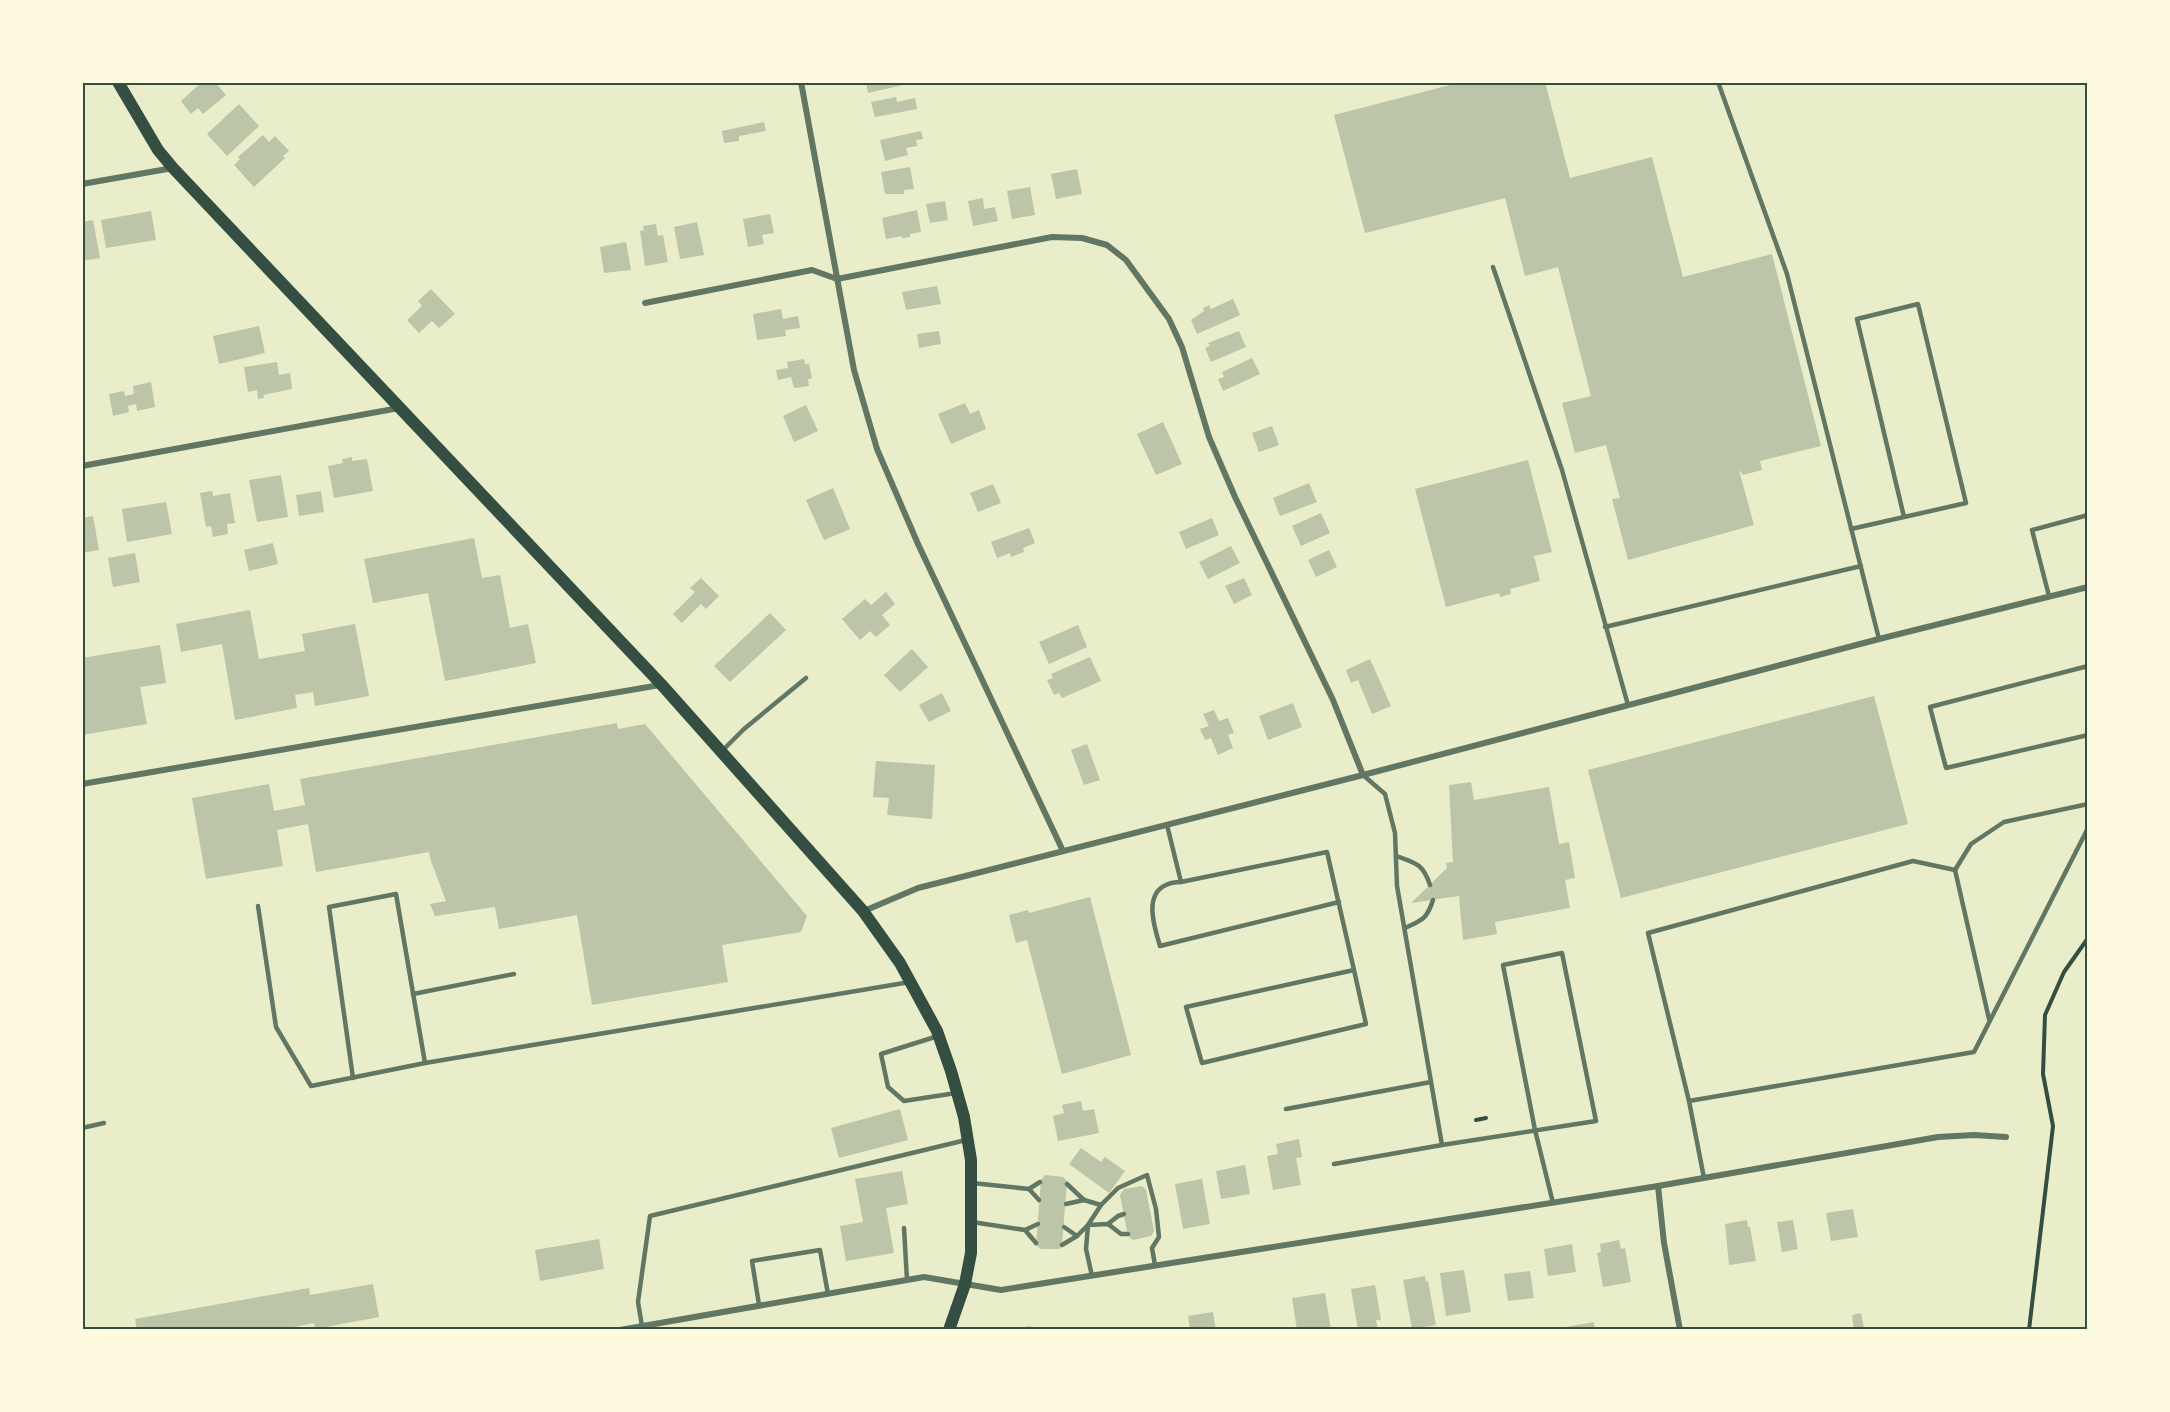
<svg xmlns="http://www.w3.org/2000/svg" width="2170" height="1412" font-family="'Work Sans',sans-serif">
<rect width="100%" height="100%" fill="#e9edc9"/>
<g fill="#bcc5a7">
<path d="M202 82H215L226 95 203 114 198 108 191 114 181 101Z"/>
<path d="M866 82H902L903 85 868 93Z"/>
<path d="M1462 82H1545L1570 178 1652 157 1683 277 1772 254 1821 446 1760 461 1762 470 1743 475 1739 470 1754 525 1628 560 1612 499 1620 498 1606 445 1575 453 1562 403 1591 396 1558 267 1525 276 1505 198 1365 233 1334 115Z"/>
<path d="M896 97 897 102 915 98 917 109 875 117 871 102Z"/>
<path d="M239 104 259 126 227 156 207 134Z"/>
<path d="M764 122 766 131 739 136V141L724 143 722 131Z"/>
<path d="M921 131 923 139 916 140 917 146 906 148 908 155 885 161 880 140Z"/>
<path d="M263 135 269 142 275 136 289 151 283 156 285 158 254 187 234 165 240 159 238 157Z"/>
<path d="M910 167 914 189 904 190V194H885L881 172Z"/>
<path d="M1077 169 1082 194 1056 199 1051 174Z"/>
<path d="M1030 187 1035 215 1012 219 1007 191Z"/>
<path d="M983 198 984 209 995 207 998 221 973 226 968 201Z"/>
<path d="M945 201 948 220 930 223 926 204Z"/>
<path d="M917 210 921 232 910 234V237L902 238V236L886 239 882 218Z"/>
<path d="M151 211 156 240 106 248 101 220Z"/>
<path d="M770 214 774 233 762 235 764 244 748 247 743 219Z"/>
<path d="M93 220 100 258 82 261V222Z"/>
<path d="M697 222 704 255 680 259 674 227Z"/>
<path d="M656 224 658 236 663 235 668 262 645 266 640 231 644 230 643 226Z"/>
<path d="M626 242 631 270 604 273 600 247Z"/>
<path d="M937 286 941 304 906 310 902 292Z"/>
<path d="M431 289 455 314 439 328 432 321 419 333 407 320 422 306 418 301Z"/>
<path d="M1233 299 1240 315 1197 334 1191 320 1204 311 1203 308 1209 305 1211 309Z"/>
<path d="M781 309 783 319 798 316 800 328 785 330 786 336 757 340 753 314Z"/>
<path d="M259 326 265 353 219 364 213 336Z"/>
<path d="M939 331 941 344 919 348 917 334Z"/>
<path d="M1239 331 1246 347 1211 362 1205 348 1210 346 1208 343Z"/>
<path d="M1252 358 1260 374 1223 391 1218 379 1224 377 1222 372Z"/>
<path d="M804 359 805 364H809L812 378 808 379 809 386 794 388 791 377 778 380 776 370 788 368 787 362Z"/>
<path d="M277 362 279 375 290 373 292 389 263 395 264 398 258 399 257 390 248 392 244 367Z"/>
<path d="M151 382 155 407 137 411 136 404 128 406 129 412 113 416 109 394 124 391 125 396 134 394 133 386Z"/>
<path d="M965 403 970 414 979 410 986 429 951 444 938 414Z"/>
<path d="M806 405 818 431 794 442 783 416Z"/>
<path d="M1163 422 1182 464 1156 475 1137 434Z"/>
<path d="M1272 426 1279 445 1259 452 1252 433Z"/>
<path d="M352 457V461L367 459 373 491 334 498 328 466 343 463 342 459Z"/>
<path d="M1528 460 1552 552 1534 556 1540 581 1510 589 1511 594 1500 597 1499 593 1446 607 1415 489Z"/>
<path d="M281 475 288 517 257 522 249 480Z"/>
<path d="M1309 483 1317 502 1280 516 1273 498Z"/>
<path d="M993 484 1001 503 978 512 970 493Z"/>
<path d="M833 488 850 529 824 540 806 500Z"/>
<path d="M212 491 213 496 230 493 235 523 227 524 228 534 213 537 211 526 206 527 200 493Z"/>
<path d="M321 491 324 512 299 516 296 495Z"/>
<path d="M166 502 172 534 127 542 122 509Z"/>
<path d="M1321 513 1330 533 1301 546 1292 526Z"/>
<path d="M93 516 99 550 82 553V518Z"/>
<path d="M1212 518 1219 535 1186 549 1179 532Z"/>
<path d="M1029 528 1035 543 1023 548 1024 552 1011 557 1010 553 997 558 991 542Z"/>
<path d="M474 538 482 578 500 575 510 628 528 624 536 663 445 681 428 593 373 603 364 559Z"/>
<path d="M273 543 278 564 249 571 244 550Z"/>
<path d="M1231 546 1240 563 1208 579 1199 562Z"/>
<path d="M1329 550 1337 567 1316 577 1308 560Z"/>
<path d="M135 553 140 582 113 587 108 558Z"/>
<path d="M701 578 719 596 706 609 701 604 682 623 673 614 695 592 690 588Z"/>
<path d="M1244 578 1252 595 1234 604 1225 586Z"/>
<path d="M886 592 895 604 882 615 890 625 876 637 870 631 860 640 842 619 865 599 871 605Z"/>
<path d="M250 610 259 659 305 651 302 634 355 624 369 696 315 706 313 692 295 695 297 708 235 720 222 644 181 652 176 624Z"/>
<path d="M770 613 786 630 730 682 714 666Z"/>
<path d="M1078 625 1087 647 1049 664 1039 642Z"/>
<path d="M160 645 166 683 140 687 147 724 82 735V658Z"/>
<path d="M912 649 928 667 900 692 884 675Z"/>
<path d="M1090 657 1101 681 1062 698 1059 693 1054 695 1047 680 1053 678 1051 674Z"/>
<path d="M1370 659 1391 706 1372 714 1358 680 1351 683 1346 670Z"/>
<path d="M942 693 951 711 929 722 919 705Z"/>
<path d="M1874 696 1908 824 1621 898 1588 770Z"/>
<path d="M1293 703 1302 727 1268 740 1259 716Z"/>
<path d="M1214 710 1219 721 1228 718 1234 733 1228 735 1233 748 1218 755 1211 738 1205 740 1200 729 1209 726 1203 714Z"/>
<path d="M617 723 618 729 645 724 807 916 801 932 722 945 728 982 592 1005 577 915 499 929 495 907 435 916 430 904 446 901 431 861 429 852 316 872 308 824 277 830 283 866 206 879 192 798 269 784 274 811 305 805 300 779Z"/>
<path d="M1087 744 1100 780 1084 785 1071 750Z"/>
<path d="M876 761 935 765 932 819 887 815 889 798 873 797Z"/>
<path d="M1471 782 1474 800 1549 787 1559 844 1569 842 1575 878 1565 880 1570 908 1495 922 1497 934 1463 940 1459 896 1411 903 1447 868 1446 863 1453 862 1449 785Z"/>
<path d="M1090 897 1131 1055 1062 1074 1027 940 1016 943 1009 915 1028 910 1029 913Z"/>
<path d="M1081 1101 1083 1111 1094 1109 1099 1133 1058 1141 1053 1116 1064 1113 1062 1105Z"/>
<path d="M900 1109 908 1140 839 1158 831 1128Z"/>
<path d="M1299 1139 1302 1157 1296 1158 1301 1185 1273 1190 1267 1156 1278 1154 1276 1144Z"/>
<path d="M1081 1148 1101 1162 1105 1157 1125 1171 1109 1193 1069 1164Z"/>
<path d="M1245 1165 1250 1194 1221 1199 1216 1171Z"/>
<path d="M902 1171 908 1204 886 1208 894 1253 846 1261 840 1226 863 1222 855 1179Z"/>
<path d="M1045 1175 1063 1177 1067 1181 1062 1245 1059 1249H1041L1036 1245 1041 1180Z"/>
<path d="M1202 1179 1210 1224 1183 1229 1175 1184Z"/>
<path d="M1142 1186 1146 1190 1154 1231 1151 1236 1133 1240 1128 1236 1120 1195 1124 1189Z"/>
<path d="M1853 1209 1858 1237 1831 1241 1826 1213Z"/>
<path d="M1747 1220 1748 1227H1750L1756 1261 1729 1265 1725 1224Z"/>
<path d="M1793 1220 1798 1249 1782 1252 1777 1222Z"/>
<path d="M599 1239 604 1269 540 1281 535 1250Z"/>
<path d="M1619 1240 1621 1249 1625 1248 1631 1282 1603 1287 1597 1253 1601 1252 1600 1244Z"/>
<path d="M1572 1244 1576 1272 1548 1276 1544 1249Z"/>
<path d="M1464 1270 1471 1312 1446 1316 1440 1273Z"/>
<path d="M1530 1271 1534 1298 1508 1301 1504 1274Z"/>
<path d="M1425 1276 1426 1282 1428 1281 1436 1325 1412 1329 1403 1280Z"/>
<path d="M373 1284 379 1317 315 1329 314 1323 280 1330H137L135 1319 309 1288 310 1295Z"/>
<path d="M1375 1285 1381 1320H1376L1378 1330H1358L1351 1289Z"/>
<path d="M1325 1293 1331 1330H1297L1292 1298Z"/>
<path d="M1213 1312 1216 1330H1190L1188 1316Z"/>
<path d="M1861 1313 1864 1328 1854 1330 1852 1315Z"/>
<path d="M1594 1322 1595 1330H1560V1328Z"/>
<path d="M1031 1326 1032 1330H1017V1328Z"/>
</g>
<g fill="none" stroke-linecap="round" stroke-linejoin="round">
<g stroke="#344e41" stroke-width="4">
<path d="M1476 1120 1486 1118"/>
<path d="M2029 1330 2053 1126 2043 1074 2045 1015 2064 972 2088 938"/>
</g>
<g stroke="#617663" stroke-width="4.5">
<path d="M1718 82 1787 274 1879 639"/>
<path d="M1493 267 1562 470 1628 705"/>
<path d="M1851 529 1966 503 1918 304 1857 319 1904 517"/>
<path d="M2049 596 2032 530 2088 515"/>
<path d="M1605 627 1861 566"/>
<path d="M2088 666 1930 707 1946 768 2088 735"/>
<path d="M723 750 744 729 806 678"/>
<path d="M1363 775 1385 794 1395 833 1397 886 1442 1145 1596 1121 1562 953 1503 965 1535 1130 1553 1203"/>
<path d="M2088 804 2004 822 1971 844 1955 870 1913 861 1648 933 1689 1101 1974 1052 2088 828"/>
<path d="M1167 825 1181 882 1327 852 1354 970 1186 1007 1202 1063 1366 1024 1354 970"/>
<path d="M1396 856C1416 863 1423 864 1430 885"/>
<path d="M1955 870 1989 1019"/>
<path d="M1181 882C1176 882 1170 883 1166 885 1143 895 1155 929 1160 946L1339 902"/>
<path d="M258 906 276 1027 311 1086 425 1063 910 982"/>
<path d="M1405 928C1422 920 1427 919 1433 900"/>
<path d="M413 994 514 974"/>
<path d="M938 1036 881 1054 888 1087 904 1101 956 1093"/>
<path d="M353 1078 329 907 396 894 425 1063"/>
<path d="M1689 1101 1704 1178"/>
<path d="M1286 1109 1431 1082"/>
<path d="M82 1128 104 1123"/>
<path d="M1334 1164 1442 1145"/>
<path d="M972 1183 1029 1189 1040 1182"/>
<path d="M1067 1184 1084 1200"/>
<path d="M1029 1189 1039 1200"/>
<path d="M1066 1204 1084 1200 1101 1205"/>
<path d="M972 1222 1025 1230 1036 1243"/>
<path d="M1108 1224 1118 1216 1124 1214"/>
<path d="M1064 1227 1077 1236"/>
<path d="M904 1228 907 1280"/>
<path d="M1025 1230 1038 1224"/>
<path d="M1062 1245 1077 1236 1088 1225 1108 1224 1121 1234H1128"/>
<path d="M1092 1276 1086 1249 1088 1225 1101 1205 1118 1188 1147 1175 1156 1209 1159 1237 1152 1248 1155 1265"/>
<path d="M759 1305 752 1261 820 1250 828 1294"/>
<path d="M642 1326 638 1302 650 1216 966 1140"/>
</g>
<g stroke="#617663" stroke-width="6">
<path d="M801 82 854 370 877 449 918 544 1063 851"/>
<path d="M82 184 173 168"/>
<path d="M645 303 812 270 837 279 1052 237 1082 238 1107 245 1126 260 1169 319 1182 347 1209 437 1235 497 1333 700 1363 775"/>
<path d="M82 466 399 408"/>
<path d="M82 784 660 685"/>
<path d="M864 911 918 888 1363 775 1879 639 2088 587"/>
<path d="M1658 1186 1664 1243 1680 1330"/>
<path d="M620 1330 924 1277 1001 1290 1658 1186 1938 1137 1974 1135 2006 1137"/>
</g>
<path stroke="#344e41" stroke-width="12" d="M118 82 158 150 173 168 661 684 863 911 900 963 937 1031 951 1071 964 1117 971 1160V1253L965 1284 949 1330"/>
</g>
<rect width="2170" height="1412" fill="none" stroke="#fefae0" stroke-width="168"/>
<rect x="84" y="84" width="2002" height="1244" fill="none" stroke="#344e41" stroke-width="2"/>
</svg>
